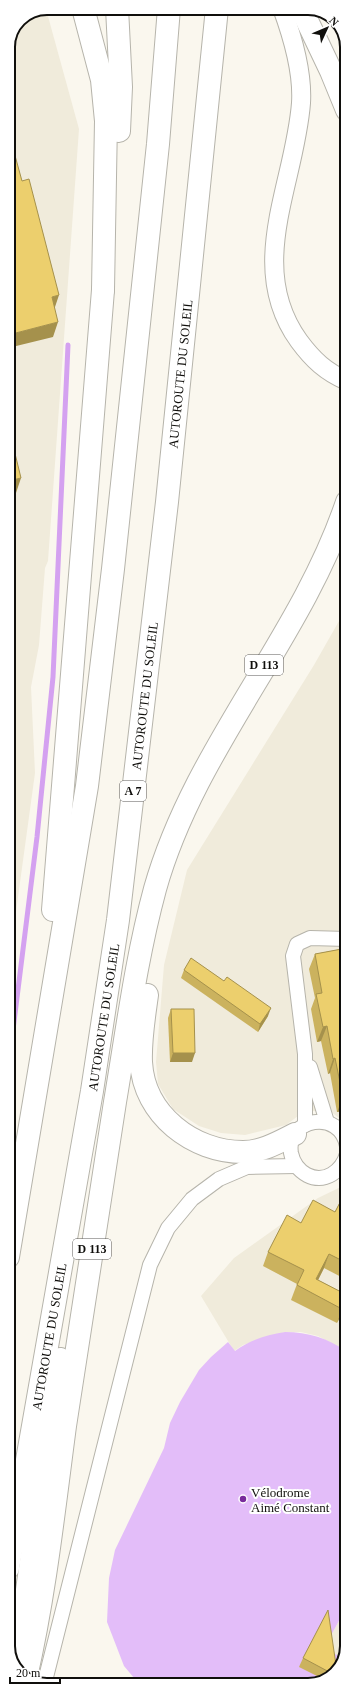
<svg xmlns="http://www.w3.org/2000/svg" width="355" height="1693" font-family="Georgia,serif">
<rect width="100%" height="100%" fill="#faf7ee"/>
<g fill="#f0ebdb">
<path d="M46 9 79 129 48 561 45 568 39 645 31 687 35 773 8 970V47L20 19Z"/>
<path d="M347 607V1124L330 1111H313L298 1116 286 1125 245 1135 221 1133 199 1126 173 1109 158 1084 156 1062 164 965 187 870 314 665Z"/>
<path d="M347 1184V1352L318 1336 301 1332H285L243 1345 234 1351 201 1296 234 1258 318 1198Z"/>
<path d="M347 1606V1646L342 1658 330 1651 328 1641Z"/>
<path d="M65 1677 114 1685H63Z"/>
</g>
<path fill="#e3bdf9" d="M285 1332C308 1332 328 1338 347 1352V1606L328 1641 330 1651 342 1658 337 1671 313 1685H140L124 1666 107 1622 109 1578 115 1550 164 1448 170 1423 180 1402 199 1370 211 1357 228 1342 235 1351C250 1340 266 1335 285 1332Z"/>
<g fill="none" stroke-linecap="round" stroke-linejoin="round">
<path stroke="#d4a1f0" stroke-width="5" d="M8 1070 37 837 53 677 68 345"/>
<g stroke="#b6b4ab" stroke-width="16">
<g id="minor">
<path d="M310 1067 327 1122"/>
<path d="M305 1125V1054L293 956 297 944 310 938 347 939"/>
<path d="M347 1146C340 1108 285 1118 291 1153 293 1163 298 1170 307 1175 325 1184 342 1171 347 1154"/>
<path d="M44 1685 150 1265 168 1228 192 1199 219 1179 247 1167 296 1166"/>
</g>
</g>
<g stroke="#b6b4ab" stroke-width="20">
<path id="tertiary" d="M282 8C293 38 303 72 301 103 295 184 245 266 299 341 313 360 326 372 347 381"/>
</g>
<g stroke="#b6b4ab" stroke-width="24">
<g id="primary">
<path d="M83 8 102 80 106 121 103 290"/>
<path d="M117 8 121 87 119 131"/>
<path d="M301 8 331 71 347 110"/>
<path d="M147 995C144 1017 140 1040 141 1062 144 1115 193 1152 243 1152 262 1152 279 1142 295 1134"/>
<path d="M26 1677C45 1594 54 1509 65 1426 81 1318 98 1210 115 1102 127 1031 136 959 155 889 195 747 301 639 347 502"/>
</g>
</g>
<g stroke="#b6b4ab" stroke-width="24">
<g id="motorway">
<path d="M53 910 103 290"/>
<path d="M8 1257 87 786 113 569 158 144 169 8"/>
<path id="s1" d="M8 1568 92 1091 118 920 167 502 217 8"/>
<path d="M16 1667 60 1359"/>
</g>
</g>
<use href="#minor" stroke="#fff" stroke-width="14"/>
<use href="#tertiary" stroke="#fff" stroke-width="18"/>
<use href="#primary" stroke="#fff" stroke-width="22"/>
<use href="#motorway" stroke="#fff" stroke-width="22"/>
</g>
<g fill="#cbb25e">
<path d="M347 948V1110L337 1112 330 1073 328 1074 321 1041 317 1042 311 1009 315 998 309 969 315 954Z"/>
<path d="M184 970 268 1016 258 1032 181 978Z"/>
<path d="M171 1009 192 1062H170L168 1018Z"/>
<path d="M347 1189V1280L324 1268 318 1280 347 1295V1301L343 1311 337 1323 291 1300 297 1284 263 1266 268 1252 301 1223 335 1212Z"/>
<path d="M303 1658 337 1672 323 1679 299 1667Z"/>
</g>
<g fill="#a5914c">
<path d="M59 295 54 310 52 297Z"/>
<path d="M58 322 53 337 8 348V335Z"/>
<path d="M21 478 16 493 8 495V481Z"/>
<path d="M271 1008 268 1016 258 1032 260 1024Z"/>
<path d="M327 1026 321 1041 317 1042 323 1027Z"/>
<path d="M173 1053H195L192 1062H170Z"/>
<path d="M335 1058 330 1073 328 1074 333 1059Z"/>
<path d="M347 1096V1110L337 1112 343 1097Z"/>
<path d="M329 1254 324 1268 311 1294 316 1279Z"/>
<path d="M347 1299 343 1311 337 1323 342 1309Z"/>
</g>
<g fill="#eccf6d" stroke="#a5914c">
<path d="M8 141H11L22 181 29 179 59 295 52 297 58 322 8 335Z"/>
<path d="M8 425 21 478 8 481Z"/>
<path d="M347 948V1096L343 1097 335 1058 333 1059 327 1026 323 1027 316 994 322 993 315 954Z"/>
<path d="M191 958 224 981 227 977 271 1008 260 1024 184 970Z"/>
<path d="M171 1009H194L195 1053H173Z"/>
<path d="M347 1189V1263L329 1254 316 1279 347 1295V1299L342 1309 297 1285 304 1270 268 1252 287 1215 301 1223 313 1200 335 1212Z"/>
<path d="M328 1610 337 1672 333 1674 303 1658Z"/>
</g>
<circle fill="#792b9c" stroke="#fff" stroke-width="1.5" cx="243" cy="1499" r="4"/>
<g text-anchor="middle" stroke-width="4" stroke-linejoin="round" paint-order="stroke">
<g fill="#fff" stroke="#585755" stroke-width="1">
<rect x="245" y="655" width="38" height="20" rx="3"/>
<rect x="120" y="781" width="26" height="20" rx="3"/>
<rect x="73" y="1239" width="38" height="20" rx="3"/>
</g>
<g font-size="12" font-weight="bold" fill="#100f0c">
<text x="264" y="669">D 113</text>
<text x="133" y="795">A 7</text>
<text x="92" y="1253">D 113</text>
</g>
<g font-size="13" fill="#100f0c" stroke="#fff">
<text dy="5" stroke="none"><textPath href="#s1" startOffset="1207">AUTOROUTE DU SOLEIL</textPath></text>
<text dy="5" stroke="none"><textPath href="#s1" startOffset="883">AUTOROUTE DU SOLEIL</textPath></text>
<text dy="5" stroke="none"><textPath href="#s1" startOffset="559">AUTOROUTE DU SOLEIL</textPath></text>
<text dy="5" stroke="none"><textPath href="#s1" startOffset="235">AUTOROUTE DU SOLEIL</textPath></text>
</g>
<g font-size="13" fill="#100f0c" stroke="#fff" text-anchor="start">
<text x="251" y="1497">Vélodrome<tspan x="251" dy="15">Aimé Constant</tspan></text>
</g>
</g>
<path d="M0 0H355V1693H0ZM47 15H308A32 32 0 0 1 340 47V1646A32 32 0 0 1 308 1678H47A32 32 0 0 1 15 1646V47A32 32 0 0 1 47 15Z" fill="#fff" fill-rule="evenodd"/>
<path fill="none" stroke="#100f0c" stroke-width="2" d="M47 15H308A32 32 0 0 1 340 47V1646A32 32 0 0 1 308 1678H47A32 32 0 0 1 15 1646V47A32 32 0 0 1 47 15Z"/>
<g transform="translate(327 28) rotate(46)" stroke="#ffffff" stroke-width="3" paint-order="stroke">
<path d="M0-3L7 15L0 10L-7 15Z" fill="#100f0c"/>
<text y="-6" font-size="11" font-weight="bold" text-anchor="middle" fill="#100f0c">N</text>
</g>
<path d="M10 1677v6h50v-6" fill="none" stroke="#100f0c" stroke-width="2"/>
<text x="16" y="1677" font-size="12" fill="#100f0c" stroke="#ffffff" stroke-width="3" paint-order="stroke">20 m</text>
</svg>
